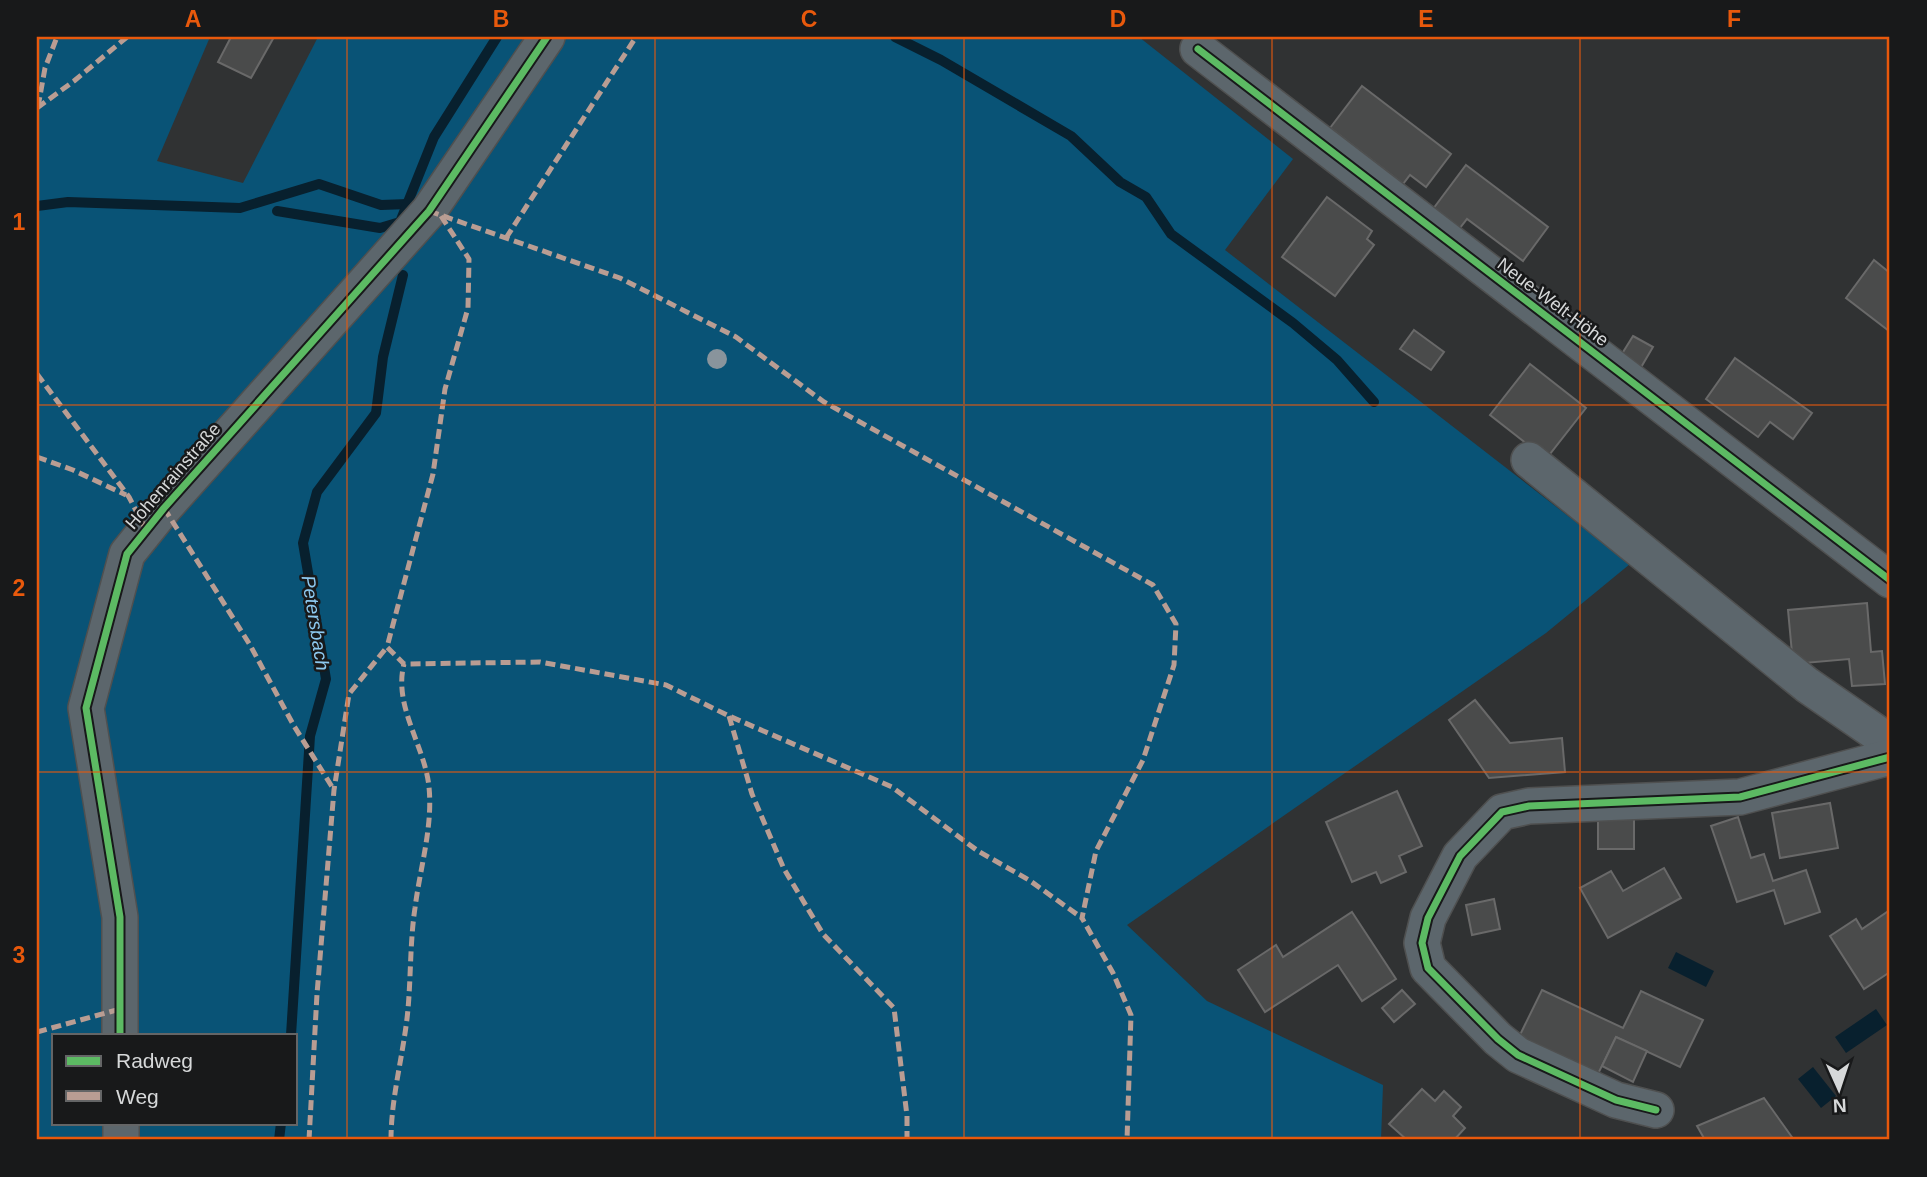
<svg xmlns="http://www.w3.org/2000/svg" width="1927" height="1177" font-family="Arial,sans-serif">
<rect width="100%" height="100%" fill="#303233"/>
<path fill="#095376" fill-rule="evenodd" d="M37 37H210L157 161 243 183 318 37H1139L1293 159 1225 250 1630 564 1546 633 1127 925 1207 1001 1383 1085 1381 1140H37ZM54 1035H296V1123H54Z"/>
<g fill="#08202e">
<path d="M1676 952 1714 971 1706 987 1668 968Z"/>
<path d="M1876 1009 1887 1025 1846 1053 1835 1037Z"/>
<path d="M1813 1067 1836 1096 1821 1108 1798 1079Z"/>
</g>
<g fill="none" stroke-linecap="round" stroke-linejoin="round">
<g stroke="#08202e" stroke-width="10">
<path d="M895 37 941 60 1071 136 1120 182 1146 197 1171 234 1293 323 1337 360 1374 402"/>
<path d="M37 206 68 202 240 208 319 184 381 205 408 204"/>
<path d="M277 211 380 228 400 222 434 137 497 37"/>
<path d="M291 1035 310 736 326 679 303 543 317 492 376 413 383 357 403 275"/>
<path d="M279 1140 281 1123"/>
</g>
</g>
<g fill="#4a4b4b" stroke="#696969" stroke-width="2">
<path d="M231 37H274L251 78 218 62Z"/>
<path d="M1362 86 1451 154 1426 187 1410 175 1403 184 1330 128Z"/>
<path d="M1466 165 1548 227 1523 261 1467 219 1456 233 1430 213Z"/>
<path d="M1327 197 1372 231 1367 239 1374 245 1335 296 1282 257Z"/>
<path d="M1874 260 1890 273 1889 331 1846 298Z"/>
<path d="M1414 330 1444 352 1431 370 1400 349Z"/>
<path d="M1633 336 1653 347 1640 369 1620 357Z"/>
<path d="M1735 358 1812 413 1793 439 1770 422 1758 437 1706 399Z"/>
<path d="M1530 364 1586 408 1546 459 1490 415Z"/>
<path d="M1867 603 1871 652 1882 651 1885 684 1852 686 1849 659 1793 664 1788 610Z"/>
<path d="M1475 700 1510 743 1562 738 1565 772 1489 778 1449 720Z"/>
<path d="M1397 791 1422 846 1399 856 1406 872 1381 883 1376 872 1352 882 1326 822Z"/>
<path d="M1830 803 1838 848 1780 858 1772 813Z"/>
<rect x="1598" y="815" width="36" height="34"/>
<path d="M1738 817 1751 858 1764 854 1773 881 1806 870 1820 912 1785 924 1774 890 1737 902 1711 826Z"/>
<path d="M1664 868 1681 898 1608 938 1580 888 1611 871 1623 891Z"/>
<path d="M1494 899 1500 929 1472 935 1466 905Z"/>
<path d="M1890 910V972L1864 989 1830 936 1856 919 1862 929Z"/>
<path d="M1352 912 1396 979 1362 1001 1338 965 1265 1012 1238 970 1276 945 1283 957Z"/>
<path d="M1402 990 1415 1004 1394 1022 1382 1008Z"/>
<path d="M1542 990 1623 1028 1641 991 1703 1020 1680 1067 1616 1037 1596 1078 1517 1041Z"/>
<path d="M1616 1037 1647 1051 1633 1082 1602 1066Z"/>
<path d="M1422 1089 1435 1101 1444 1091 1461 1107 1453 1116 1465 1128 1454 1140H1407L1389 1124Z"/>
<path d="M1764 1098 1794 1140H1705L1697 1126Z"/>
</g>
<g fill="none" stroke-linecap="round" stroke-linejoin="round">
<g stroke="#4f5050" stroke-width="38">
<g id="minor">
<path d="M1198 49 1890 580"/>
<path d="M1529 460 1807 685 1878 734 1890 745"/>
<path d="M120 1035V917L86 708 127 554 164 508 429 211 547 37"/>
<path d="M1656 1110 1616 1100 1518 1055 1498 1039 1428 968 1422 943 1428 918 1460 856 1502 812 1529 806 1740 797 1890 757"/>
<path d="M121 1123V1140"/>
</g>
</g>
<use href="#minor" stroke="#5c666c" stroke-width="35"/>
<g stroke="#b99d93" stroke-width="5" stroke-dasharray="10 5" stroke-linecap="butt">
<path d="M38 107 45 68 57 37"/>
<path d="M37 108 74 81 127 37"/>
<path d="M429 211 620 278 736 337 824 402 1153 585 1176 624 1174 665 1143 760 1096 851 1082 918 1113 973 1131 1015 1127 1140"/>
<path d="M441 216 469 259 468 308 445 389 433 474 387 647 404 664 540 662 666 685 729 716 892 787 978 851 1029 880 1082 918"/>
<path d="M506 238 636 37"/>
<path d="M37 374 129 497 146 530"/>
<path d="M37 457 73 470 126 495"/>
<path d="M164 508 250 645 294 726 334 790"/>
<path d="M729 716 752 794 784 869 823 934 894 1008 907 1116V1140"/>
<path d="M37 1032 120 1009"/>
<path d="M309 1140 317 994 334 790 349 694 387 647"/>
<path d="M391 1140C391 1096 404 1053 408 1009 411 975 410 941 415 908 420 868 433 827 429 787 425 746 393 706 404 664"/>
</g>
<g stroke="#18191a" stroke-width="11">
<g id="cycleway">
<path d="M1198 49 1890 580"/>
<path d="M120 1035V917L86 708 127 554 164 508 429 211 547 37"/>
<path d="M1656 1110 1616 1100 1518 1055 1498 1039 1428 968 1422 943 1428 918 1460 856 1502 812 1529 806 1740 797 1890 757"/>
</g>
</g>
<use href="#cycleway" stroke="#5cba63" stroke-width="7"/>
</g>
<circle fill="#89949c" cx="717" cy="359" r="10"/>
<path fill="none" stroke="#e8590c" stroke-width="2" stroke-opacity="0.55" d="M347 37V1140M655 37V1140M964 37V1140M1272 37V1140M1580 37V1140M37 405H1890M37 772H1890"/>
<g text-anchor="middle" stroke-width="5" stroke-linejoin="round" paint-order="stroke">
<g font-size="18" fill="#d6d8d9" stroke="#18191a">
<text transform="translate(1553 302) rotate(37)" y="6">Neue-Welt-Höhe</text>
<text transform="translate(173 476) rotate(-49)" y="6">Hohenrainstraße</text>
</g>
<g font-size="19" font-style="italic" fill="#8dc9f0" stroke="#18191a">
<text transform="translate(316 623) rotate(81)" y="7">Petersbach</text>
</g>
</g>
<rect width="1927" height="1177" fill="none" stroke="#18191a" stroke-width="77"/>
<rect x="52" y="1034" width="245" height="91" fill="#18191a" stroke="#646566" stroke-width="2"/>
<rect x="66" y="1056" width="35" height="10" fill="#5cba63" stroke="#646566" stroke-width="2"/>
<text x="116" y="1068" font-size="21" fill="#d6d8d9">Radweg</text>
<rect x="66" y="1091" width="35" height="10" fill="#b99d93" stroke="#646566" stroke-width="2"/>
<text x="116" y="1104" font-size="21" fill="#d6d8d9">Weg</text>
<g transform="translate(1839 1089) rotate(177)" stroke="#18191a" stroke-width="5" paint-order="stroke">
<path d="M0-5L12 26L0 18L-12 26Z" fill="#d6d8d9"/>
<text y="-10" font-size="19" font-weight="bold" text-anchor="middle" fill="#d6d8d9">N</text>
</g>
<rect x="38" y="38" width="1850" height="1100" fill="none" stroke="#e8590c" stroke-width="2.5"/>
<g font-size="23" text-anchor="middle" font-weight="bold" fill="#e8590c">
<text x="193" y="27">A</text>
<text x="501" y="27">B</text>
<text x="809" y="27">C</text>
<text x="1118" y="27">D</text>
<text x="1426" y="27">E</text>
<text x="1734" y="27">F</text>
<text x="19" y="230">1</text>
<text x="19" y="596">2</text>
<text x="19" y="963">3</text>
</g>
</svg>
